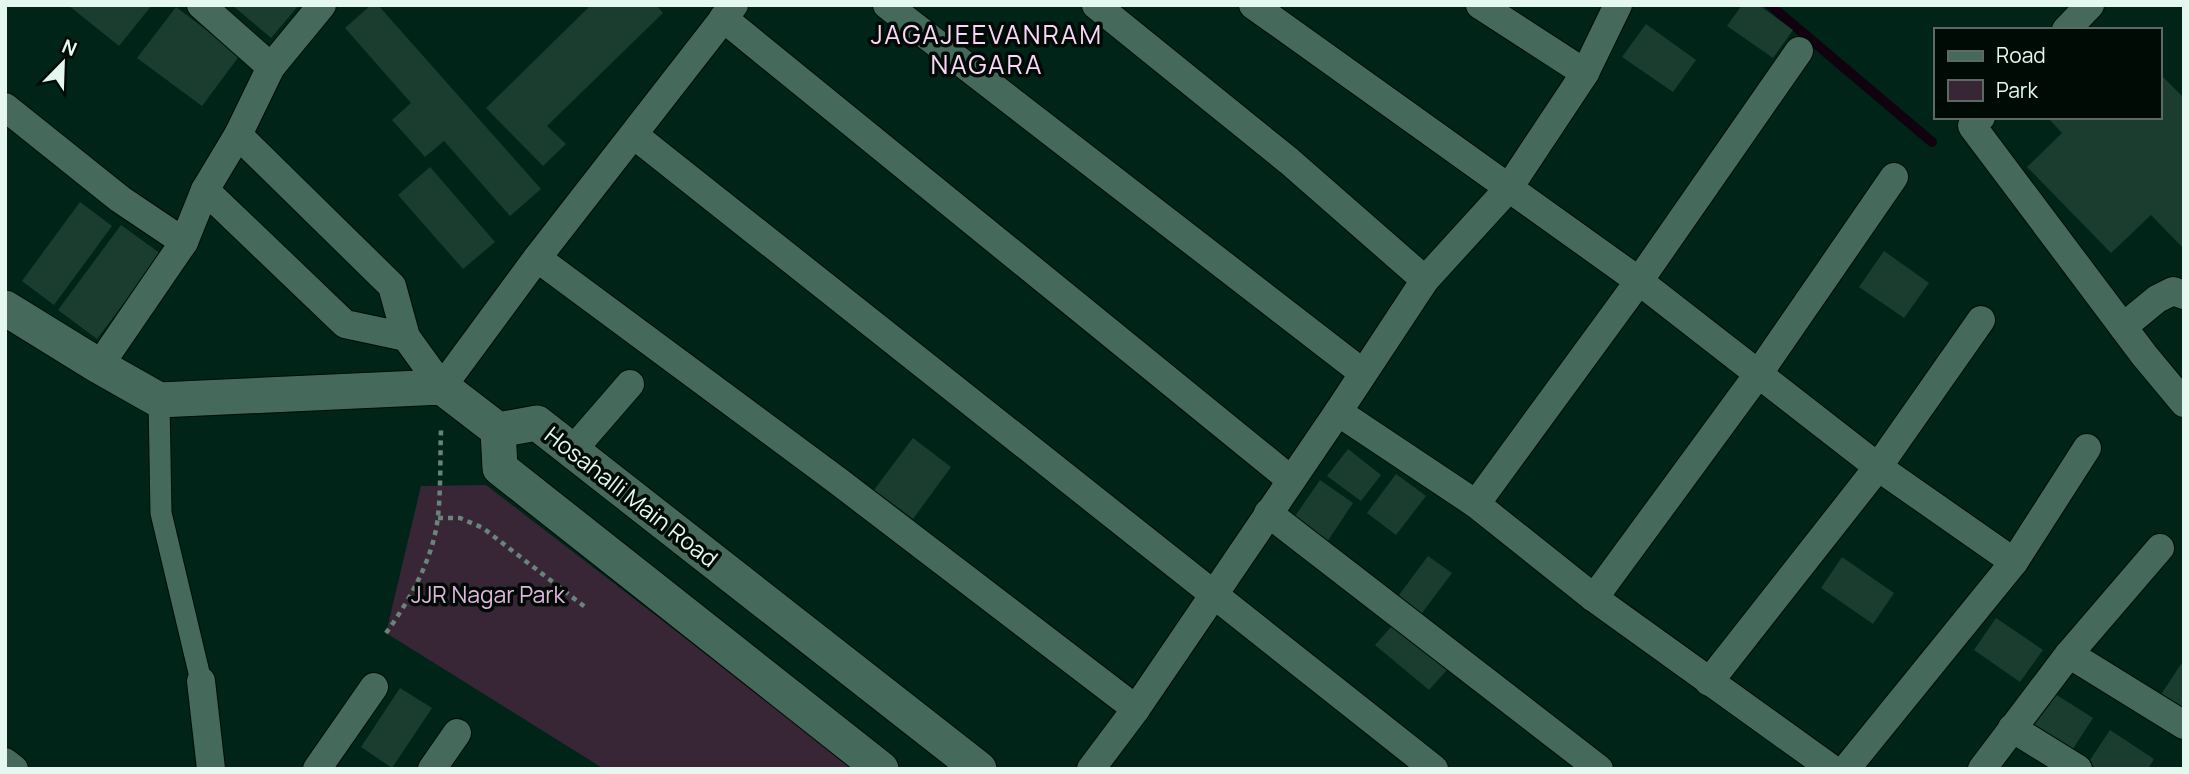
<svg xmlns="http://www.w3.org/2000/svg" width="2189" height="774" font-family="Manrope,sans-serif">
<rect width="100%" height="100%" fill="#002418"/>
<path fill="#382637" d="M486 485 856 769H604L386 633 421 486Z"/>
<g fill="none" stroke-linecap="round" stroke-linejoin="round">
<path stroke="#110210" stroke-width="10" d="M1770 5 1932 142"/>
</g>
<g fill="#1a3d30">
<path d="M68 5H152L119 46Z"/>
<path d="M232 5H299L271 38Z"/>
<path d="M371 5H378L541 189 510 216 444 141 425 157 392 120 411 103 345 28Z"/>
<path d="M591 5H656L663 13 547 126 566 144 543 166 486 108Z"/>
<path d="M1742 5H1759L1793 30 1773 58 1727 26Z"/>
<path d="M176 7 240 55 202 106 137 58Z"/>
<path d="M1646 24 1696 60 1673 92 1622 57Z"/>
<path d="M2159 73 2184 98V249L2151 215 2111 253 2027 167 2062 133 2047 117H2159Z"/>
<path d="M430 167 495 242 463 269 398 195Z"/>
<path d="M80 202 112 226 54 305 22 281Z"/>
<path d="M121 225 161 254 97 339 58 310Z"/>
<path d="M1884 251 1929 283 1904 318 1859 287Z"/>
<path d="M913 438 951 467 913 519 874 490Z"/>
<path d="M1348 449 1381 475 1361 501 1327 476Z"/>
<path d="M1396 474 1426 496 1396 535 1367 513Z"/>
<path d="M1320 480 1353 503 1327 542 1293 519Z"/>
<path d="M1428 556 1452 573 1419 617 1396 599Z"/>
<path d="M1842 557 1894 593 1873 624 1821 588Z"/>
<path d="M1400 617 1454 662 1429 690 1375 645Z"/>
<path d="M1996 618 2043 650 2020 682 1974 650Z"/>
<path d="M2181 664 2184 666V712L2160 696Z"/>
<path d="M400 688 432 708 392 768 361 747Z"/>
<path d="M2052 692 2093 718 2067 758 2026 732Z"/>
<path d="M2110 730 2154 759 2148 769H2098L2088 763Z"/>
</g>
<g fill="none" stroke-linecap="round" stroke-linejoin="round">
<g stroke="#000c05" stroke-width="23">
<path id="pedestrian" d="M159 400 161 513 201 681"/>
</g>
<g stroke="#000c05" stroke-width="30">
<g id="minor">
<path d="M201 5 271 67"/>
<path d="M887 5 1363 373"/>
<path d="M1096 5 1289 161 1425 280"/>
<path d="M1253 5 1639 281 1878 467 2014 562"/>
<path d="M1480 5 1585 73"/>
<path d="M723 18 1291 480"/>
<path d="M2066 30 2090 5"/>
<path d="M5 107 120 199 184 242 205 190 238 135 271 67 322 5"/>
<path d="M1981 117 1972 126 2144 355 2184 403"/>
<path d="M238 135 392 286 406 337 442 387 537 258 734 5"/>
<path d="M634 135 1434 769"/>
<path d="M205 190 345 324 406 337"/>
<path d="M537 258 838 481 1136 709"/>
<path d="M2123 327 2157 299 2173 291 2184 295"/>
<path d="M99 366 184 242"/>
<path d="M1338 412 1476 504 1594 598 1832 769"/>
<path d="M572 451 630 384"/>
<path d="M1476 504 1639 281 1799 51"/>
<path d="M1268 513 1599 769"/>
<path d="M1594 598 1759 373 1894 177"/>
<path d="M2069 654 2184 725"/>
<path d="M201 681 211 769"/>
<path d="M1709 682 1878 467 1981 320"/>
<path d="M2012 728 2078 769"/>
<path d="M5 762 14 769"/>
<path d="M317 769 374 687"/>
<path d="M432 769 457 733"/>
<path d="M1091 769 1136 709 1338 412 1425 280 1508 189 1585 73 1618 5"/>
<path d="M1846 769 2014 562 2087 448"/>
<path d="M1982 769 2069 654 2160 548"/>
</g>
</g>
<g stroke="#000c05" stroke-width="37">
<g id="tertiary">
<path d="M5 308 99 366 159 400 442 387 498 430 537 423 979 769"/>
<path d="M498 430 500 468 881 769"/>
</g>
</g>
<g stroke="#69857b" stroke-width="4.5" stroke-dasharray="5 5" stroke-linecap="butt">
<path d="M438 518H460L483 528 585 607"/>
<path d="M386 633C410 600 434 557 438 516 441 488 440 458 441 430"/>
</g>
<use href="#pedestrian" stroke="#45695a" stroke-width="21"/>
<use href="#minor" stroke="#45695a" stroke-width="28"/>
<use href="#tertiary" stroke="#45695a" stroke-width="35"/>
</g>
<g text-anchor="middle" stroke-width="7" stroke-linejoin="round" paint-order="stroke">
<g font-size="23" fill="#e4f8ef" stroke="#010b06">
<text transform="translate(631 497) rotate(38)" y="8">Hosahalli Main Road</text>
</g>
<g font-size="23" fill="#e1b3dd" stroke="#010b06">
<text x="488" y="603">JJR Nagar Park</text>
</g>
<g font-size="26" letter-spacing="2" fill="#fbd6f8" stroke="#010b06">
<text x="987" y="44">JAGAJEEVANRAM<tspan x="987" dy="30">NAGARA</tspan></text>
</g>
</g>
<rect width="2189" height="774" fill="none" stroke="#e4f8ef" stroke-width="14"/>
<rect x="1934" y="28" width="228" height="91" fill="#010b06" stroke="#5c6a63" stroke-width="2"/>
<rect x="1948" y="51" width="35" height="10" fill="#45695a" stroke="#5c6a63" stroke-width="2"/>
<text x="1996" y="63" font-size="21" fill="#e4f8ef">Road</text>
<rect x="1948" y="80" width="35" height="21" fill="#382637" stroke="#5c6a63" stroke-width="2"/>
<text x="1996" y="98" font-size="21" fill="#e4f8ef">Park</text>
<g transform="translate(63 63) rotate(23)" stroke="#010b06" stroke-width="5" paint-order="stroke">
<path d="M0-5L12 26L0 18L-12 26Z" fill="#e4f8ef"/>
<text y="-10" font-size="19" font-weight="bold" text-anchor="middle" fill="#e4f8ef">N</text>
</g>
</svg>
